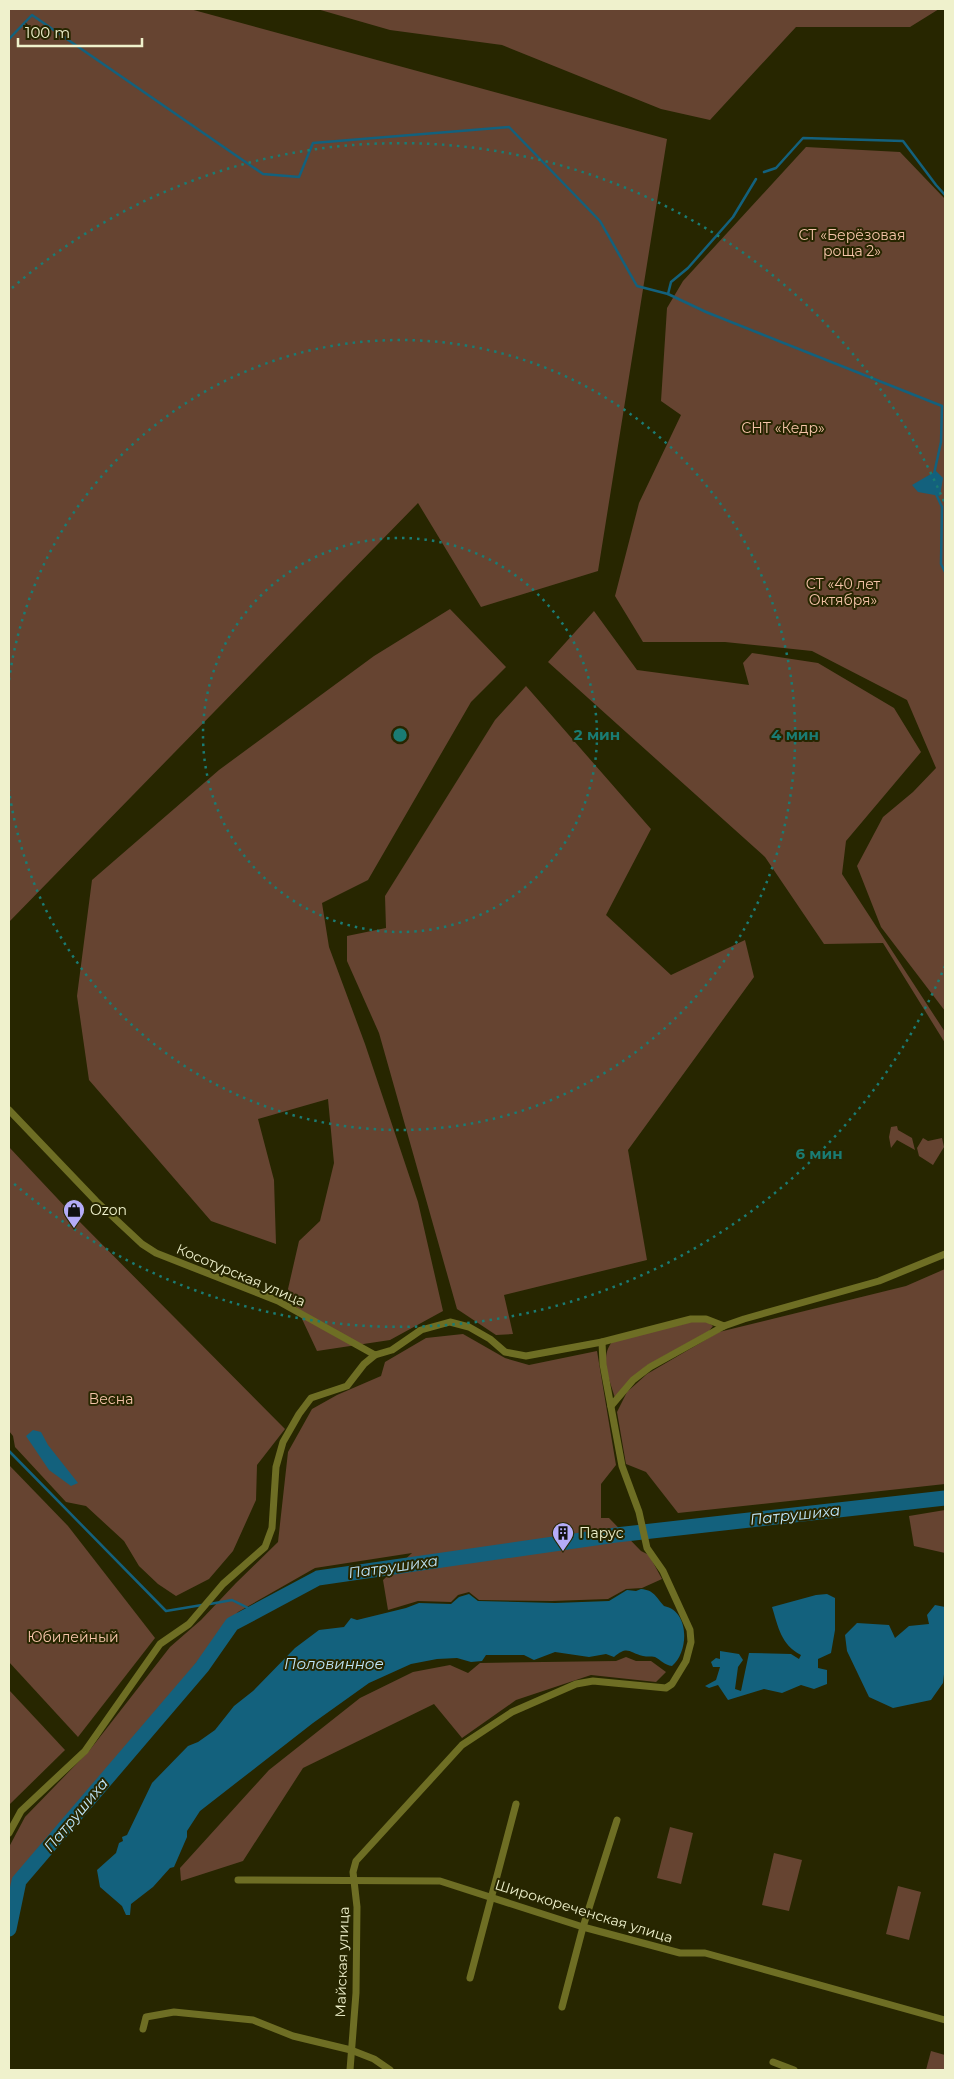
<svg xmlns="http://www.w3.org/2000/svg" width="954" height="2079" font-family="Montserrat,sans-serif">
<rect width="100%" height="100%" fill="#272600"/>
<g fill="#664431">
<path d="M9 9H190L667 139 598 571 481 607 418 503 9 922Z"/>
<path d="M317 9H939L910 27H796L710 120 661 109 502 45 390 30Z"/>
<path d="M806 147 900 152 945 199V1011L881 927 857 866 883 817 913 792 936 768 907 700 812 651 725 642H643L615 596 639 503 681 415 661 401 667 308 683 281Z"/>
<path d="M450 609 506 667 471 702 368 880 322 903 329 947 365 1044 418 1202 443 1311 390 1340 317 1351 288 1289 299 1241 320 1221 334 1163 328 1099 258 1119 274 1180 276 1244 211 1221 89 1080 77 996 92 880 219 770 374 656Z"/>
<path d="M594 611 637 670 749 685 743 663 752 653 818 663 894 708 921 752 846 841 842 874 945 1032V1043L883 943 824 944 765 857 548 662Z"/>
<path d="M526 686 651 829 606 915 671 975 745 940 754 977 628 1150 647 1260 504 1295 513 1334 496 1335 457 1309 379 1033 347 961V936L386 928 385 896 495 720Z"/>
<path d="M897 1126 898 1130 912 1138 915 1150 897 1140 891 1148 889 1137 891 1127Z"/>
<path d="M923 1138 928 1141 942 1138 944 1147 933 1165 919 1156 917 1148Z"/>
<path d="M9 1147 72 1214 285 1429 257 1465 256 1500 233 1551 209 1579 176 1596 158 1584 139 1566 124 1541 86 1506 66 1502 15 1447 13 1436 9 1431Z"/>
<path d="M945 1269V1484L678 1513 646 1472 626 1464 617 1412 627 1392 647 1374 719 1332 906 1286Z"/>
<path d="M695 1321 707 1322 713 1326 709 1331 646 1366 615 1398C610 1380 599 1358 612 1342Z"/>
<path d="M463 1334 505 1358 529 1365 597 1351 616 1465 601 1484V1518H609L641 1551 649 1555 662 1579 642 1588 626 1589 608 1599 552 1601 479 1600 469 1592 458 1595 451 1602 418 1601 388 1610 383 1580 412 1553 315 1568 238 1612 121 1755 15 1877 9 1907V1847L25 1817 89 1751 170 1647 201 1620 236 1583 278 1542 288 1452 312 1409 337 1395 381 1376 385 1362 426 1338Z"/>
<path d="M9 1465 68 1526 155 1638 78 1737 9 1662Z"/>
<path d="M945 1510V1553L914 1546 909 1516Z"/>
<path d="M626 1657 636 1661H651L666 1672 656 1682 591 1675 516 1700 462 1738 434 1704 303 1768 243 1861 181 1881 180 1868 269 1770 360 1698 413 1672 450 1665 468 1673 480 1663 616 1661Z"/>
<path d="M9 1690 65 1750 9 1805Z"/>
<path d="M670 1827 693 1833 681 1884 657 1878Z"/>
<path d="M774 1853 802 1860 789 1911 762 1905Z"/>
<path d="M898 1886 921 1892 909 1940 886 1934Z"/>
<path d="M931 2051 945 2055V2070H926Z"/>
</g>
<g fill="#13617d">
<path d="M936 471 943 478 940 496 918 492 912 485Z"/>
<path d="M33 1430 41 1432 48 1445 78 1483 71 1486 49 1470 26 1436Z"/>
<path d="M641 1589C654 1590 656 1597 664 1606 690 1611 689 1652 672 1666 664 1665 661 1660 655 1657 651 1656 647 1657 643 1656 629 1653 628 1645 614 1657L606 1654 589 1657 555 1652 534 1660 524 1655H486L482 1661 471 1662 457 1658 437 1659 411 1664 369 1683 313 1723 200 1811 187 1831V1837L174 1867 170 1868 153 1887 131 1904 130 1915H126L122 1906 100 1887 97 1870 116 1853 119 1843 123 1841 122 1837 127 1835 152 1783 188 1746 198 1742 215 1730 234 1706 253 1691 295 1648 319 1630 344 1627 351 1618 357 1620 406 1608 419 1603 451 1604 459 1597 469 1594 478 1601 555 1603 609 1601 627 1590 636 1591Z"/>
<path d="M827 1594 835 1598V1630L831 1653 818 1659V1668L827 1670V1684L814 1689 801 1685 782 1693 764 1689 728 1700 718 1685 709 1688 705 1686 716 1680 720 1667H713L711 1662 716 1658 720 1659V1651L739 1654 743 1660 738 1667 735 1689 741 1691 749 1653 791 1654 799 1659 801 1655C781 1645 778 1626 772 1607L816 1595Z"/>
<path d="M935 1605 945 1607V1665L943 1683 931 1700 893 1708 869 1697 847 1651 845 1635 857 1623 889 1625 895 1638 909 1626 929 1624 927 1615Z"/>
</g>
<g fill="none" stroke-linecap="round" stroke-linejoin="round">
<g stroke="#13617d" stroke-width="2.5">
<path d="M9 39 32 15 263 174 299 177 313 143 509 127 600 221 637 286 668 294 706 312 942 406 941 442 934 474"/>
<path d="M764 172 776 168 803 138 903 141 936 185 945 195"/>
<path d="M668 294 671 282 688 268 733 217 756 179"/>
<path d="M936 494 942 507 941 564 945 572"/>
<path d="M9 1451 166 1611 202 1605"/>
<path d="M210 1604 232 1600 256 1612"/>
</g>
<path stroke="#13617d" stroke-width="15" d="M9 1929 19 1881 202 1667 232 1624 318 1578 616 1535 945 1498"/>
<g stroke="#6e6e24" stroke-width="7">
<path d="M9 1110 96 1201 142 1244 156 1253 278 1301 375 1355 392 1350 421 1330 450 1322 469 1327 490 1339 505 1352 526 1356 602 1342 691 1319H706L724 1326 744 1319 879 1281 945 1254"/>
<path d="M611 1406 633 1380 650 1367 724 1326"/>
<path d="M9 1833 21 1811 85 1751 160 1644 189 1624 223 1584 265 1547 272 1528 276 1467 283 1442 299 1414 311 1398 347 1386 364 1364 375 1355"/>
<path d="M238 1880 440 1881 583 1927 680 1953H705L945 2020"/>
<path d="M470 1978 516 1804"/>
<path d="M562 2007 583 1927 617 1820"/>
<path d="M143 2029 146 2017 174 2012 253 2020 293 2036 351 2050 374 2059 390 2070"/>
<path d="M773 2062 794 2070"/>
<path d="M350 2070 356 1993 357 1907 353 1872 356 1861 462 1745 512 1712 576 1684 593 1681 666 1688 672 1684 686 1661 691 1642 690 1630 663 1571 647 1548 639 1512 622 1466 603 1364 602 1342"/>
</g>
</g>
<g fill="none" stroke="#1a7c73" stroke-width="2.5" stroke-dasharray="2.5 5">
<circle cx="400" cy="735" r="197"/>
<path d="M9 680A395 395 0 1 1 9 790"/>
<path d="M945 966A592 592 0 0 1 12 1182M12 288A592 592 0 0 1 945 504"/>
</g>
<defs>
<g id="shop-pin" transform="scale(1.125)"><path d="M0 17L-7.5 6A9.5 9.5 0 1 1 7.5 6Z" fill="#b5acf8" stroke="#272600"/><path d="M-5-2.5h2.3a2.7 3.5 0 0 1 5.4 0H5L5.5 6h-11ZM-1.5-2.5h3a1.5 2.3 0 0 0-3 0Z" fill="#111"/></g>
<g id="building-pin" transform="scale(1.125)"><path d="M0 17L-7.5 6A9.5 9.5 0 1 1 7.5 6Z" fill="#b5acf8" stroke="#272600"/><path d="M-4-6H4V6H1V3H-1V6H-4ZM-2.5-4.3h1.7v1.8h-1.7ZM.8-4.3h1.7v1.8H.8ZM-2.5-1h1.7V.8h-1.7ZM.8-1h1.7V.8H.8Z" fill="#111"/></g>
</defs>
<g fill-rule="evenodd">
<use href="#shop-pin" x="74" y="1210"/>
<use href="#building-pin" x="563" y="1533"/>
</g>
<g text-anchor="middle" stroke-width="4" stroke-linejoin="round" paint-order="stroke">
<g font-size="14" fill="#f6c4a9" stroke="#272600">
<text x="852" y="240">СТ «Берёзовая<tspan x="852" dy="16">роща 2»</tspan></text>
<text x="783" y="433">СНТ «Кедр»</text>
<text x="843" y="589">СТ «40 лет<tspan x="843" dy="16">Октября»</tspan></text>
<text x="111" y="1404">Весна</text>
<text x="73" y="1642">Юбилейный</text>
</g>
<g font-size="14" fill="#eff1cc" stroke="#272600" text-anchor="start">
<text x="90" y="1215">Ozon</text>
<text x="579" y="1538">Парус</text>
</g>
<g font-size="14" fill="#eff1cc" stroke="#272600">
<text transform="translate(241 1275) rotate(23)" y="5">Косотурская улица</text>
<text transform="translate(584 1911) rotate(17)" y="5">Широкореченская улица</text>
<text transform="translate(342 1962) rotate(-88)" y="5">Майская улица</text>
</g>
<g font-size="15" font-style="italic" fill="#c1e6f8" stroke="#272600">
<text transform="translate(795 1515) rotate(-6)" y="5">Патрушиха</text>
<text transform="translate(393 1567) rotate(-8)" y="5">Патрушиха</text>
<text x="334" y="1669">Половинное</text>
<text transform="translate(76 1815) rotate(-50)" y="5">Патрушиха</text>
</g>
</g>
<circle cx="400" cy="735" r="8" fill="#1a7c73" stroke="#272600" stroke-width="2.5"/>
<g font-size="15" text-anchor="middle" font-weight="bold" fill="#1a7c73" stroke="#272600" stroke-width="4" stroke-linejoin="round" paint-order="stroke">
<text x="597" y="740">2 мин</text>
<text x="795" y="740">4 мин</text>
<text x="819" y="1159">6 мин</text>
</g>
<rect width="954" height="2079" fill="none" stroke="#eff1cc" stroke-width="20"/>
<path d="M18 38v8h124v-8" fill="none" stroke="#eff1cc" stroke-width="2.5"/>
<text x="25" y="38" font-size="15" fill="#eff1cc" stroke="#272600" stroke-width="4" paint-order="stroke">100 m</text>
</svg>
